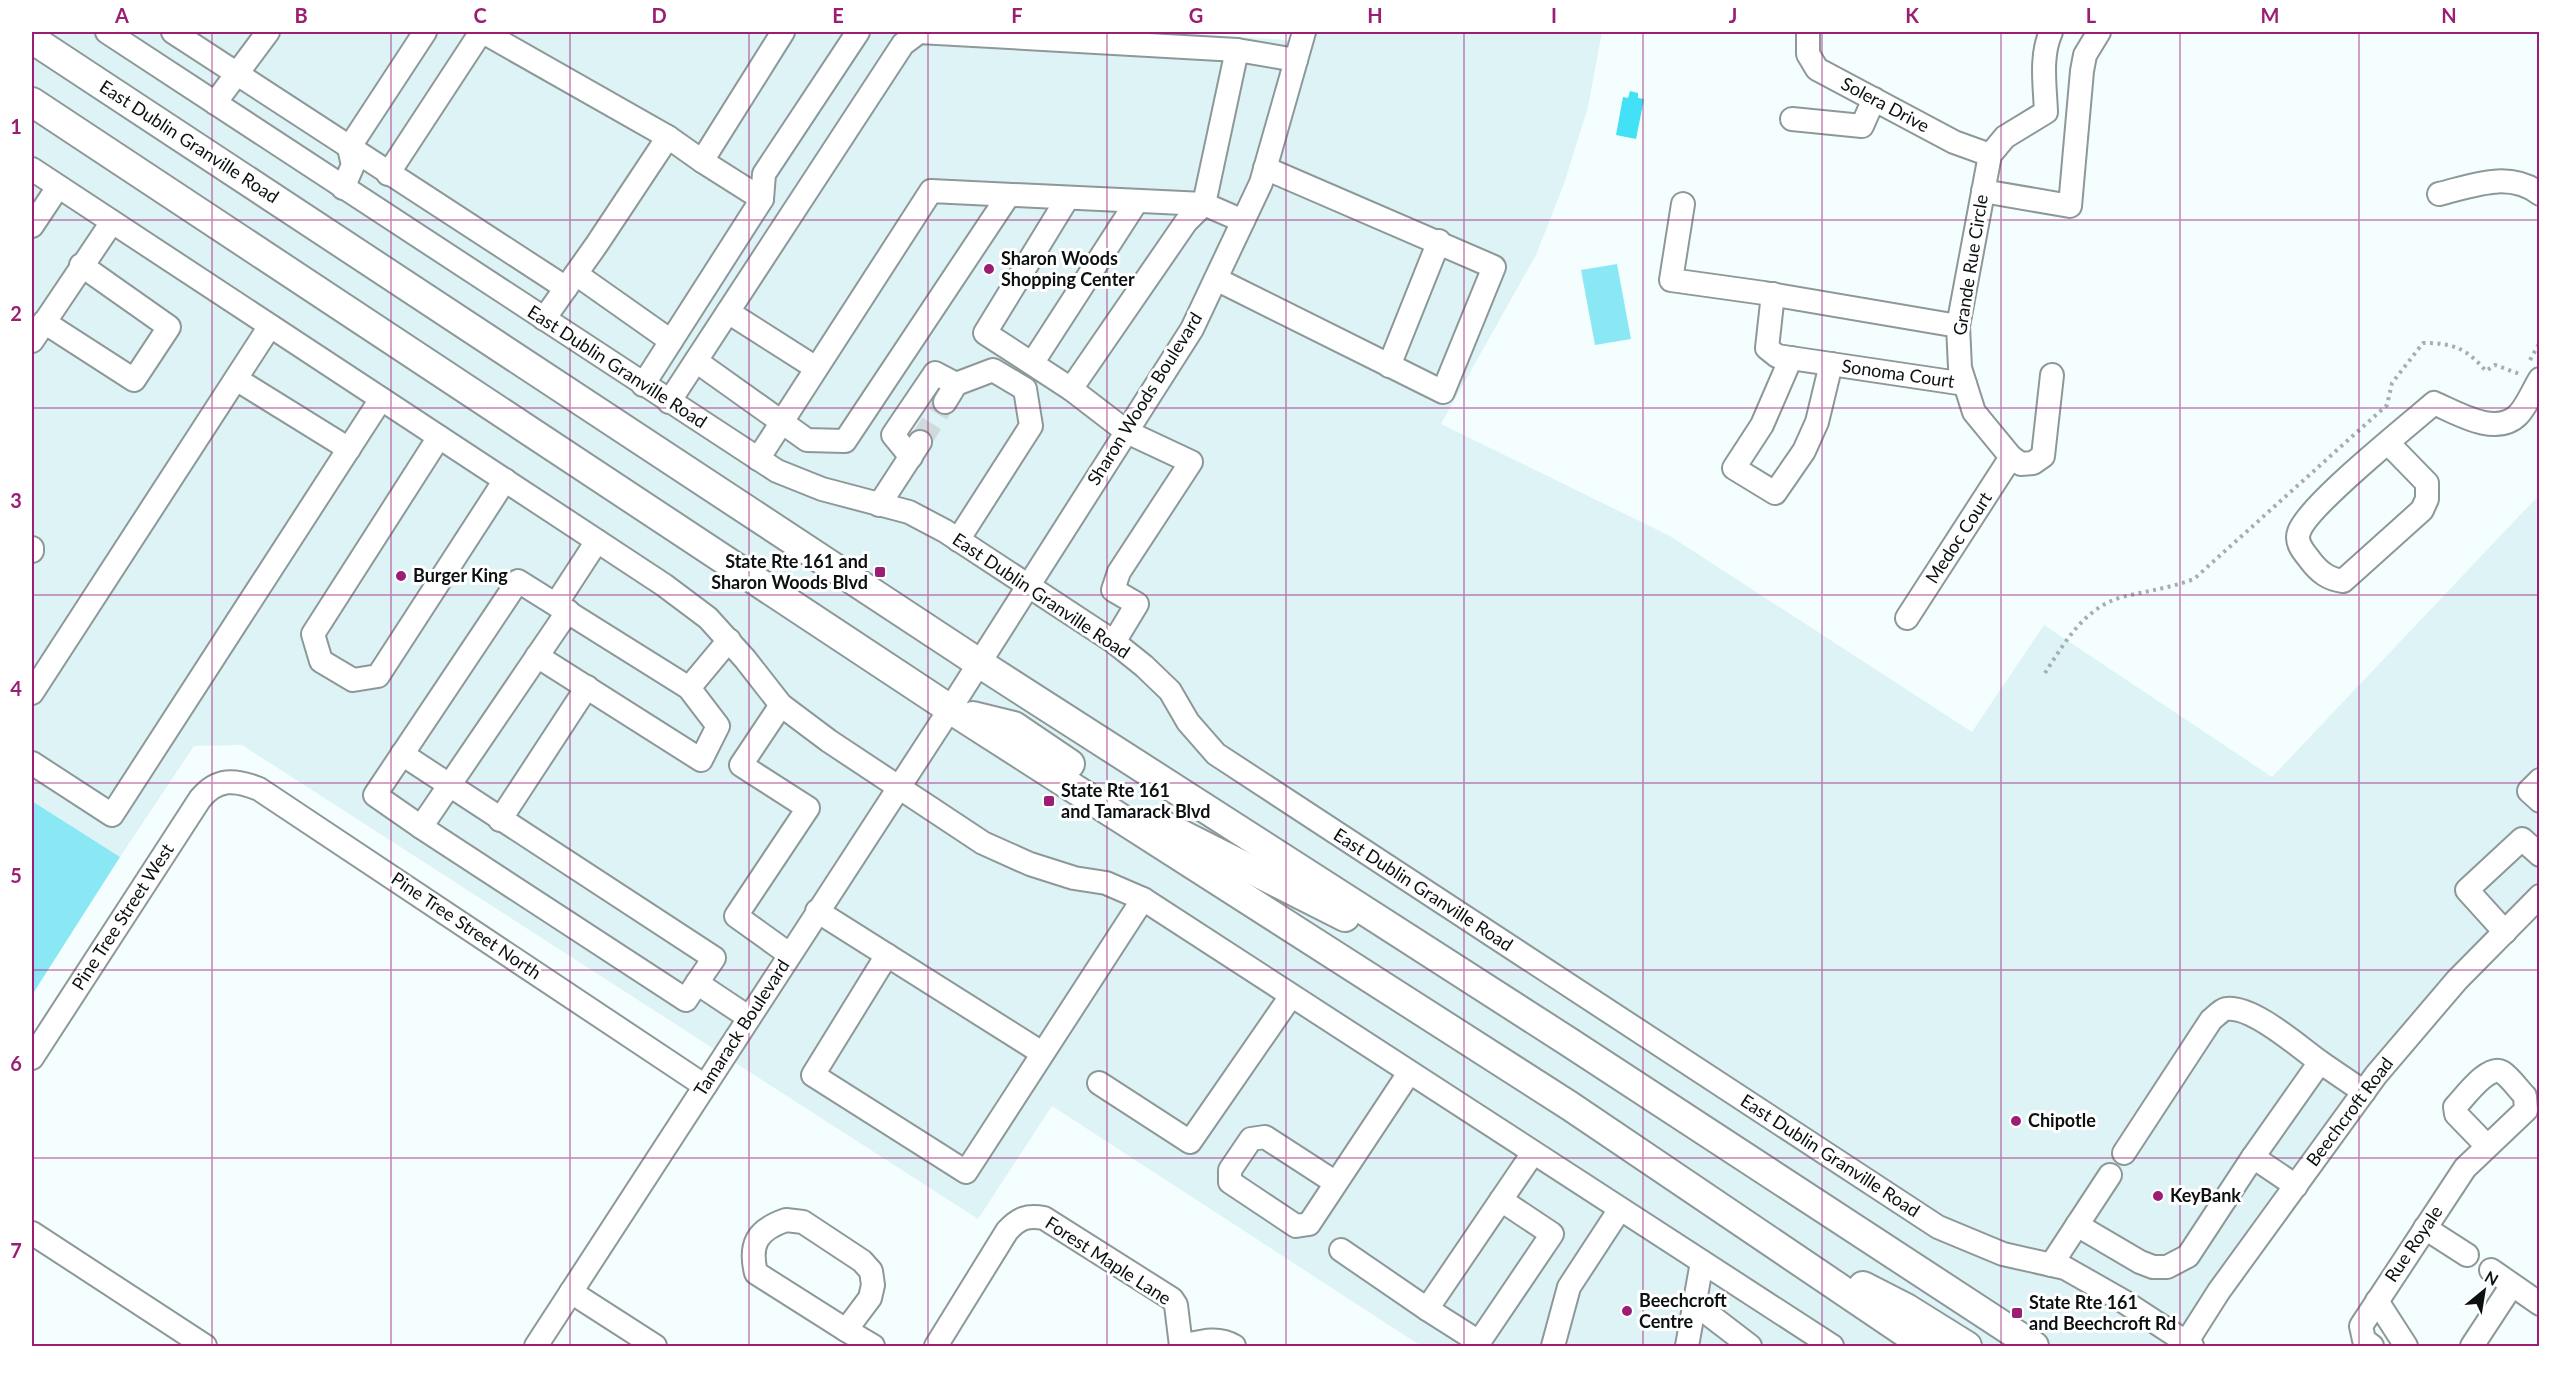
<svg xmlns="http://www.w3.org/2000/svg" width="2571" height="1378" font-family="Lato,sans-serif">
<rect width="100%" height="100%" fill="#f4feff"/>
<path fill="#def3f6" d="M32 32H1164L1301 41 1303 32H1602L1588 107 1564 184 1536 255 1441 424 1670 536 1972 732 2044 625 2272 777 2539 495V900L2427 1012 2180 1346H1421L1052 1106 978 1219 242 745 194 746 120 857 32 801Z"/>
<g fill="#8ae8f5">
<path d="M1617 264 1631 339 1595 345 1581 270Z"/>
<path d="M32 801 120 857 32 995Z"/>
</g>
<path fill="#42e1f5" d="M1630 91 1638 93V98L1644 99 1636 139 1616 135 1623 97 1628 98Z"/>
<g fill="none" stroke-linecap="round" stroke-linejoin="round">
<path stroke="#d1dadb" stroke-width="22" stroke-dasharray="22 11" stroke-linecap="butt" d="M920 442 945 402"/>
<g stroke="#8d9899" stroke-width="26">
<g id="minor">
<path d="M107 32 777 471 822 489 909 512 945 531 1114 642 1144 666 1170 691 1188 722 1216 754 1938 1227 2003 1254 2065 1268 2123 1301 2192 1346"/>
<path d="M173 32 566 288"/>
<path d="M483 32 668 137 702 161"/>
<path d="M1808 32V54L1817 69 1954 142 1990 155"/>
<path d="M2051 32C2040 56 2045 86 2046 112L2005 137 1990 155 1958 326 1960 368 1974 412 2011 457 2021 464 2033 463 2043 456 2052 375"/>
<path d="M215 103 268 32"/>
<path d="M1792 119 1862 126 1874 99"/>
<path d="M32 169 664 585 708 618 745 659 781 705 829 741 983 843 1030 864 1074 878 1106 883 1143 899 1832 1346"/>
<path d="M388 174 481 32"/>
<path d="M343 188 353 165 349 148 425 32"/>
<path d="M1983 191 2070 206 2082 71 2085 55 2099 32"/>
<path d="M2439 194C2472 186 2509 170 2540 194"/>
<path d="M762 199 764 174 858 32"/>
<path d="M1067 199 985 333 1071 389"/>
<path d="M1683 204 1671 280 1764 293 1958 326"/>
<path d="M32 226 58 187"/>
<path d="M576 274 671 341"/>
<path d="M1216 279 1443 392 1494 267 1265 168"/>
<path d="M1773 294 1767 348 1777 356 1965 384"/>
<path d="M728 312 816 368"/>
<path d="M544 319 597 244 668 137"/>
<path d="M44 322 134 380 169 327 81 265"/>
<path d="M32 341 112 222"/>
<path d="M1791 358 1762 425 1734 468 1775 493 1804 451 1817 422 1831 364"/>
<path d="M696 361 807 440 845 441 1008 196"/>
<path d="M1033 362 1137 201"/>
<path d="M1389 366 1439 241"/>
<path d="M236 379 349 449"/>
<path d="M643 385 762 199 702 161 783 32"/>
<path d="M669 402 903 44 919 32 1237 50 1296 60"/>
<path d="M945 402 956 384 993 370 1025 389 1031 426 958 540"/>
<path d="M439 437 313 634 321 661 353 680 378 676 505 480"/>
<path d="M2388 443 2427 483V499L2422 510 2343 581C2328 579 2319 572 2310 560 2304 552 2295 543 2299 532 2307 506 2408 426 2434 403 2457 413 2496 437 2518 415 2527 406 2533 390 2540 379"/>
<path d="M911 457 893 435 935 373 956 384"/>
<path d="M758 459 931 191 1204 204 1243 221"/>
<path d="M879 505 920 442"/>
<path d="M32 548V551"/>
<path d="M556 604 597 541"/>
<path d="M568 611 421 827 686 1000 697 983 748 1017"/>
<path d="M1907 618 2011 457"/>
<path d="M1114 642 1137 604 1113 590 1119 572 1191 462 1127 432 1071 389 1186 222 1204 204 1237 50"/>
<path d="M689 688 729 640"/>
<path d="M32 693 270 326"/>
<path d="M781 705 741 765 808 808 736 916 789 954"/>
<path d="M402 754 714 958 697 983"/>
<path d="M32 763 112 815 381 399"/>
<path d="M2540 780 2529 791 2540 801"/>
<path d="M500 820 587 687"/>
<path d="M421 827 375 795 518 581 689 688 718 726 701 760 537 656"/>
<path d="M817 911 1042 1053"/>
<path d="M2505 932 2467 890 2522 839 2540 855"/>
<path d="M887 955 813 1075 966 1172 1143 899"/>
<path d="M32 1058 200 799C217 778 235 779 259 789L705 1086"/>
<path d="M2320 1062 2364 1092"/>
<path d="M1099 1083 1190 1142 1291 996"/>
<path d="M2124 1153 2211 1020C2216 1016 2221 1010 2226 1009 2252 1005 2299 1047 2320 1062L2253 1157 2296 1186"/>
<path d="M1336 1183 1265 1137 1251 1139 1230 1170V1182L1296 1226 1309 1224 1409 1073"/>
<path d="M786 1220 803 1222 862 1261 871 1271 873 1285 870 1298 846 1330 756 1273C749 1244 757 1230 786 1220Z"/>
<path d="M2077 1225 2140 1262 2153 1267H2167L2188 1256 2253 1157"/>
<path d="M2425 1228 2467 1255"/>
<path d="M32 1233 205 1346"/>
<path d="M1341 1250 1427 1309 1533 1153"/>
<path d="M2051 1265 2110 1175"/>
<path d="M2491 1270 2540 1304"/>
<path d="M571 1292 655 1346"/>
<path d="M2377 1301 2406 1346"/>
<path d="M1694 1303 1750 1346"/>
<path d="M1427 1309 1479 1342 1552 1234 1501 1200"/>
<path d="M846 1330 873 1346"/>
<path d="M536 1346 950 709 1192 329 1261 183 1304 32"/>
<path d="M936 1346 1007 1231C1019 1218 1027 1215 1044 1218L1172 1299 1176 1305 1181 1346"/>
<path d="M1181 1346C1200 1342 1217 1336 1234 1346"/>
<path d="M1553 1346 1569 1287 1620 1209"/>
<path d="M1687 1346 1702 1262"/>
<path d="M2184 1346 2219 1291 2376 1075 2457 980 2540 896"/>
<path d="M2372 1346 2364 1340 2361 1326 2465 1168 2526 1110 2525 1096C2518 1089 2510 1077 2502 1072 2488 1064 2464 1098 2455 1107L2456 1114 2487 1146"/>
<path d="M2472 1346 2512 1285"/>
</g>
</g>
<g stroke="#8d9899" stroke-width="32">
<g id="major">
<path d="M32 39 979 663 1569 1042 2034 1346"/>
<path d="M32 102 950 709 1570 1106 1925 1346"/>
<path d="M973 716 1014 726 1070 764"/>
<path d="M1159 823 1345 917"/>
<path d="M1863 1286 1906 1308 1967 1346"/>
</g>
</g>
<g stroke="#a6aeae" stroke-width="4" stroke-dasharray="3 4.5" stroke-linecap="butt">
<path d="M2530 360 2540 342"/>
<path d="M2045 673C2065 642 2084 608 2122 597 2147 591 2170 588 2194 579L2387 405 2392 383 2423 343C2453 343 2466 348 2486 371L2495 365 2520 374"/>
</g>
<use href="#minor" stroke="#fff" stroke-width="22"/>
<use href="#major" stroke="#fff" stroke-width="28"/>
</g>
<path fill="none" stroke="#9b1e75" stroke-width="1.5" stroke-opacity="0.55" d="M212 32V1346M391 32V1346M570 32V1346M749 32V1346M928 32V1346M1107 32V1346M1286 32V1346M1464 32V1346M1643 32V1346M1822 32V1346M2001 32V1346M2180 32V1346M2359 32V1346M32 220H2540M32 408H2540M32 595H2540M32 783H2540M32 970H2540M32 1158H2540"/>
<g fill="#9b1e75" stroke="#fff" stroke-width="2">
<circle cx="989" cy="269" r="6"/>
<rect x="874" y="566" width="12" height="12" rx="3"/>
<circle cx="401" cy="576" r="6"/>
<rect x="1043" y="795" width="12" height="12" rx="3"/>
<circle cx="2016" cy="1121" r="6"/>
<circle cx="2158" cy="1196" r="6"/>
<circle cx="1627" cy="1311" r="6"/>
<rect x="2011" y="1307" width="12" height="12" rx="3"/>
</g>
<g text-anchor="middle" stroke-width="6" stroke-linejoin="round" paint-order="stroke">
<g font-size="18" fill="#0c1010" stroke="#fff">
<text transform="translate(1885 105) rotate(28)" y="6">Solera Drive</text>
<text transform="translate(189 142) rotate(33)" y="6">East Dublin Granville Road</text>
<text transform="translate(1971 265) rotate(-81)" y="6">Grande Rue Circle</text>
<text transform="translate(617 367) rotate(33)" y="6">East Dublin Granville Road</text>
<text transform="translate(1898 374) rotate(8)" y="6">Sonoma Court</text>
<text transform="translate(1145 399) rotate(-58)" y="6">Sharon Woods Boulevard</text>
<text transform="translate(1959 538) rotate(-57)" y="6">Medoc Court</text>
<text transform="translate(1041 596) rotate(34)" y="6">East Dublin Granville Road</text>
<text transform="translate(1423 890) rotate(33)" y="6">East Dublin Granville Road</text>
<text transform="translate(123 917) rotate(-57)" y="6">Pine Tree Street West</text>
<text transform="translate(466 926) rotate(34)" y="6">Pine Tree Street North</text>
<text transform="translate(742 1028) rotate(-57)" y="6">Tamarack Boulevard</text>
<text transform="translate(2350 1112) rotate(-53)" y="6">Beechcroft Road</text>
<text transform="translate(1830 1156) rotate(33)" y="6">East Dublin Granville Road</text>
<text transform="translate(2414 1244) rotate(-56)" y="6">Rue Royale</text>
<text transform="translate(1108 1261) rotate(33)" y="6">Forest Maple Lane</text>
</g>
<g font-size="18" font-weight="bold" fill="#0c1010" stroke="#fff" text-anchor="start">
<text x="1001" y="265">Sharon Woods<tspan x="1001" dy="21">Shopping Center</tspan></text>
<text x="868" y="568" text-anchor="end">State Rte 161 and<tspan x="868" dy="21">Sharon Woods Blvd</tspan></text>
<text x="413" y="582">Burger King</text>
<text x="1061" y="797">State Rte 161<tspan x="1061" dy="21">and Tamarack Blvd</tspan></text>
<text x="2028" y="1127">Chipotle</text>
<text x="2170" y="1202">KeyBank</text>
<text x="1639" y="1307">Beechcroft<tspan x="1639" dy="21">Centre</tspan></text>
<text x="2029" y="1309">State Rte 161<tspan x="2029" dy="21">and Beechcroft Rd</tspan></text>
</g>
</g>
<rect width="2571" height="1378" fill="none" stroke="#ffffff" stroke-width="66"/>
<g transform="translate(2484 1291) rotate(30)" stroke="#ffffff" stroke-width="4.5" paint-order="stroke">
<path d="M0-4.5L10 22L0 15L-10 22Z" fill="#0c1010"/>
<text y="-9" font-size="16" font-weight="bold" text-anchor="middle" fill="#0c1010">N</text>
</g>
<rect x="33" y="33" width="2505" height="1312" fill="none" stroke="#9b1e75" stroke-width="2"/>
<g font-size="20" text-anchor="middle" font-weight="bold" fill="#9b1e75">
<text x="122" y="23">A</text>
<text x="301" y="23">B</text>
<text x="480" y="23">C</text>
<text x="659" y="23">D</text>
<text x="838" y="23">E</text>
<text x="1017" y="23">F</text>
<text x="1196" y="23">G</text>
<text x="1375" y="23">H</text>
<text x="1554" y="23">I</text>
<text x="1733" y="23">J</text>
<text x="1912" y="23">K</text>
<text x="2091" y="23">L</text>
<text x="2270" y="23">M</text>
<text x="2449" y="23">N</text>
<text x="16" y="134">1</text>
<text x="16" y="321">2</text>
<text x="16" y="508">3</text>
<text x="16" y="696">4</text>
<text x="16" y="883">5</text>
<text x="16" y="1071">6</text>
<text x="16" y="1258">7</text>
</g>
</svg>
